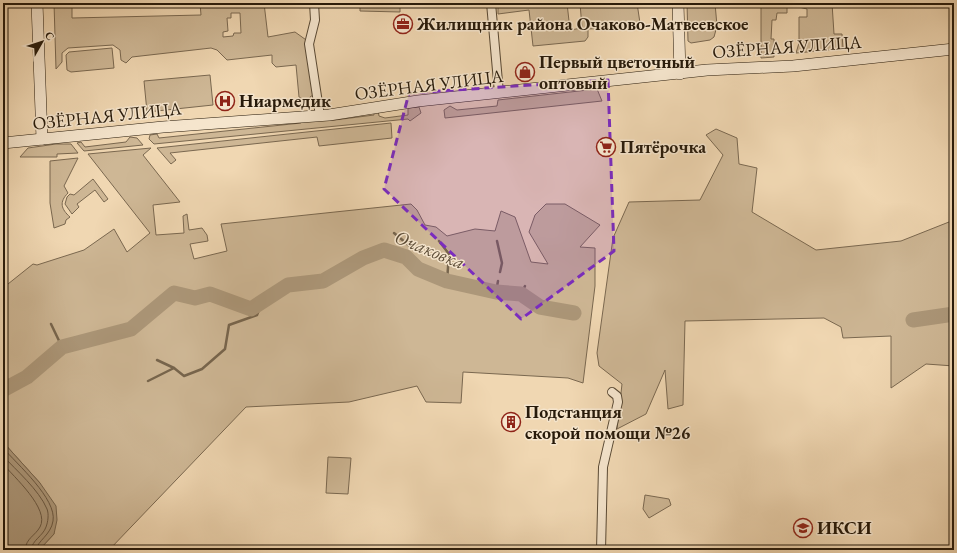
<svg xmlns="http://www.w3.org/2000/svg" width="957" height="553" font-family="'EB Garamond',serif">
<rect width="100%" height="100%" fill="#f0d7b2"/>
<filter id="stains"><feTurbulence type="fractalNoise" baseFrequency=".005" numOctaves="4"/><feColorMatrix values="0 0 0 0 .2 0 0 0 0 .09 0 0 0 0 .02 0 0 0 .5 -.17"/></filter>
<radialGradient id="worn" r=".72"><stop offset=".6" stop-color="#630" stop-opacity="0"/><stop offset="1" stop-color="#630" stop-opacity=".3"/></radialGradient>
<g fill="#ceb795" stroke="#7a6850" fill-rule="evenodd">
<path d="M54 3H74H72V18L201 15 200 3H264L268 37 295 32 309 42 316 96H311L307 102 299 97 296 65 276 67 272 63V55L227 60 217 50 211 48 132 57 126 63 121 60 120 50 113 45 68 48 62 53V62L56 69ZM231 13H240L241 33H234L233 36 223 37V32L228 31 227 18H231Z"/>
<path d="M360 3H400V12L360 11Z"/>
<path d="M498 3H533L534 5 567 3 570 30 582 28 580 3H637L640 23 612 28 588 29V37L585 41 533 46 529 10 498 14Z"/>
<path d="M687 3H715L717 26 714 37 710 40 691 43 688 41Z"/>
<path d="M761 3 787 5V13H777L776 20H772L771 39H774V57L761 58Z"/>
<path d="M802 3H832L834 34H842L843 48 840 49 796 53 799 43V17H807V9L799 7Z"/>
<path d="M112 48 114 68 71 72 67 70 66 55 69 52Z"/>
<path d="M210 75 213 105 147 112 144 81Z"/>
<path d="M597 89 602 101 445 118 444 110 450 106 457 110 497 106 498 100Z"/>
<path d="M419 107 421 113 410 121 408 119 154 144 149 139 150 135 157 134 159 138 301 123V119L335 120 374 115V111L378 110 379 116 385 118 408 115V108Z"/>
<path d="M391 123 392 138 319 146 317 137 170 153 176 160 171 164 157 148Z"/>
<path d="M716 129 737 138 739 164 757 168 752 212 816 250 901 241 954 220V366L926 364 891 388V336L843 338 841 327 824 318 685 321 683 405 668 409 665 370 646 414 617 429 622 384 599 366 597 353 613 238 629 202 700 200 723 155 706 135Z"/>
<path d="M130 137 137 138 143 145 84 151 77 143 81 142 85 147 126 142Z"/>
<path d="M56 144H71L78 153 57 154V157H20L28 148Z"/>
<path d="M151 148 143 155 180 202 153 205 156 235 184 233 183 216 187 214 189 230 202 228 207 235 208 241 190 244 194 259 227 251 221 224 411 204 417 210 425 225 436 227 447 236 475 229 495 231 501 211 515 217 531 262 548 264 529 232 535 215 546 204H565L600 225 580 247 595 248V286L583 383 568 378 463 372 461 403 426 402 417 386 349 402 246 407 109 550H39L54 534 40 483 3 442V288L33 264 37 265 84 250 114 229 127 252 150 233 88 154Z"/>
<path d="M78 158 64 186 68 193C59 202 61 209 70 217L66 220 65 224 54 228 50 203V161Z"/>
<path d="M93 179 108 199 104 202 95 190 77 204 79 207 72 214 65 204 67 197 70 194 74 195Z"/>
<path d="M328 457 351 458 348 494 326 493Z"/>
<path d="M645 495 669 499 671 505 649 518 643 509Z"/>
</g>
<path fill="#ac9779" stroke="#77654d" d="M3 442 40 483 56 506 57 520 54 534 39 550H3Z"/>
<g fill="none" stroke-linecap="round" stroke-linejoin="round">
<g stroke="#6a5842" stroke-width="1">
<path d="M3 448C17 464 57 499 53 521 51 535 37 541 36 550"/>
<path d="M3 456C16 470 39 490 47 509 49 514 48 522 46 527 43 536 32 540 31 550"/>
<path d="M3 464C14 477 50 509 40 527 35 536 26 538 25 550"/>
</g>
<g stroke="#77654d" stroke-width="2.5">
<path d="M394 233 412 248"/>
<path d="M439 241 449 254 447 281"/>
<path d="M497 241 502 263 500 272"/>
<path d="M496 292 498 281"/>
<path d="M521 294 525 286"/>
<path d="M51 324 62 347"/>
<path d="M157 360 174 368"/>
<path d="M148 381 174 368 184 376 202 369 225 349 229 325 257 315 262 302"/>
</g>
<g stroke="#ac9779" stroke-width="15">
<path d="M913 320 954 314"/>
<path d="M3 390 27 377 62 347 131 329 174 293 195 298 210 294 251 309 288 285 323 281 363 258 384 250 406 257 418 269 447 281 496 292 521 294 540 307 574 313"/>
</g>
<g stroke="#594934" stroke-width="10">
<g id="street">
<path d="M314 3 315 20 309 44 320 116"/>
<path d="M491 3 499 93"/>
<path d="M601 550 603 467 618 402 617 396 612 392"/>
</g>
</g>
<g stroke="#271a0a" stroke-width="12">
<g id="secondary">
<path d="M37 3 42 139"/>
<path d="M678 3 680 74"/>
<path d="M3 143 163 127 329 115 418 101 707 70 793 66 954 49"/>
</g>
</g>
<use href="#street" stroke="#f5e5cd" stroke-width="8"/>
<use href="#secondary" stroke="#f5e5cd" stroke-width="11"/>
</g>
<path fill="#7b2cbf" fill-opacity="0.2" stroke="#7b2cbf" stroke-width="3" stroke-dasharray="8 5" stroke-linejoin="round" d="M608 80 614 251 521 319 384 189 409 93Z"/>
<defs>
<g id="office-ring" transform="scale(1)"><circle r="9.5" fill="#f5e5cd" stroke="#8f2418" stroke-width="1.5"/><path d="M-6-3h4V-5.5h4V-3h4V5H-6ZM-1-4.5V-3h2v-1.5ZM-6 0V1H6V0Z" fill="#8f2418"/></g>
<g id="shop-ring" transform="scale(1)"><circle r="9.5" fill="#f5e5cd" stroke="#8f2418" stroke-width="1.5"/><path d="M-5-2.5h2.3a2.7 3.5 0 0 1 5.4 0H5L5.5 6h-11ZM-1.5-2.5h3a1.5 2.3 0 0 0-3 0Z" fill="#8f2418"/></g>
<g id="hospital-ring" transform="scale(1)"><circle r="9.5" fill="#f5e5cd" stroke="#8f2418" stroke-width="1.5"/><path d="M-5-5h3v3.5h4V-5h3V5h-3V1.5h-4V5h-3Z" fill="#8f2418"/></g>
<g id="supermarket-ring" transform="scale(1)"><circle r="9.5" fill="#f5e5cd" stroke="#8f2418" stroke-width="1.5"/><path d="M-6-5.5h2.5l.6 2H6L4.5 2H-2.5L-4.4-4H-6ZM-1.5 3.2a1.3 1.3 0 1 0 .1 0ZM3 3.2a1.3 1.3 0 1 0 .1 0Z" fill="#8f2418"/></g>
<g id="building-ring" transform="scale(1)"><circle r="9.5" fill="#f5e5cd" stroke="#8f2418" stroke-width="1.5"/><path d="M-4-6H4V6H1V3H-1V6H-4ZM-2.5-4.3h1.7v1.8h-1.7ZM.8-4.3h1.7v1.8H.8ZM-2.5-1h1.7V.8h-1.7ZM.8-1h1.7V.8H.8Z" fill="#8f2418"/></g>
<g id="university-ring" transform="scale(1)"><circle r="9.5" fill="#f5e5cd" stroke="#8f2418" stroke-width="1.5"/><path d="M0-5L7-2L0 1L-7-2ZM-4 1L0 2.5L4 1V4Q0 6-4 4Z" fill="#8f2418"/></g>
</defs>
<g fill-rule="evenodd">
<use href="#office-ring" x="403" y="24"/>
<use href="#shop-ring" x="525" y="72"/>
<use href="#hospital-ring" x="225" y="101"/>
<use href="#supermarket-ring" x="606" y="147"/>
<use href="#building-ring" x="511" y="422"/>
<use href="#university-ring" x="803" y="528"/>
</g>
<g text-anchor="middle" stroke-width="3" stroke-linejoin="round" paint-order="stroke">
<g font-size="18" font-weight="bold" fill="#271a0a" stroke="#f5e5cd" text-anchor="start">
<text x="417" y="30">Жилищник района Очаково-Матвеевское</text>
<text x="539" y="68">Первый цветочный<tspan x="539" dy="21">оптовый</tspan></text>
<text x="239" y="107">Ниармедик</text>
<text x="620" y="153">Пятёрочка</text>
<text x="525" y="418">Подстанция<tspan x="525" dy="21">скорой помощи №26</tspan></text>
<text x="817" y="534">ИКСИ</text>
</g>
<g font-size="18" fill="#271a0a" stroke="#f5e5cd">
<text transform="translate(787 47) rotate(-4)" y="6">ОЗЁРНАЯ УЛИЦА</text>
<text transform="translate(429 85) rotate(-7)" y="6">ОЗЁРНАЯ УЛИЦА</text>
<text transform="translate(107 116) rotate(-6)" y="6">ОЗЁРНАЯ УЛИЦА</text>
</g>
<g font-size="19" font-style="italic" fill="#5c4c36" stroke="#f5e5cd">
<text transform="translate(430 249) rotate(22)" y="7">Очаковка</text>
</g>
</g>
<rect width="957" height="553" fill="none" stroke="#f0d7b2" stroke-width="16"/>
<rect x="4" y="4" width="949" height="545" fill="none" stroke="#271a0a" stroke-width="2"/>
<rect x="8" y="8" width="941" height="537" fill="none" stroke="#271a0a"/>
<g transform="translate(42 42) rotate(51)" stroke="#f5e5cd" stroke-width="3" paint-order="stroke">
<path d="M0-3L7 15L0 10L-7 15Z" fill="#271a0a"/>
<text y="-6" font-size="11" font-weight="bold" text-anchor="middle" fill="#271a0a">С</text>
</g>
<rect width="100%" height="100%" filter="url(#stains)"/>
<rect width="100%" height="100%" fill="url(#worn)"/>
</svg>
